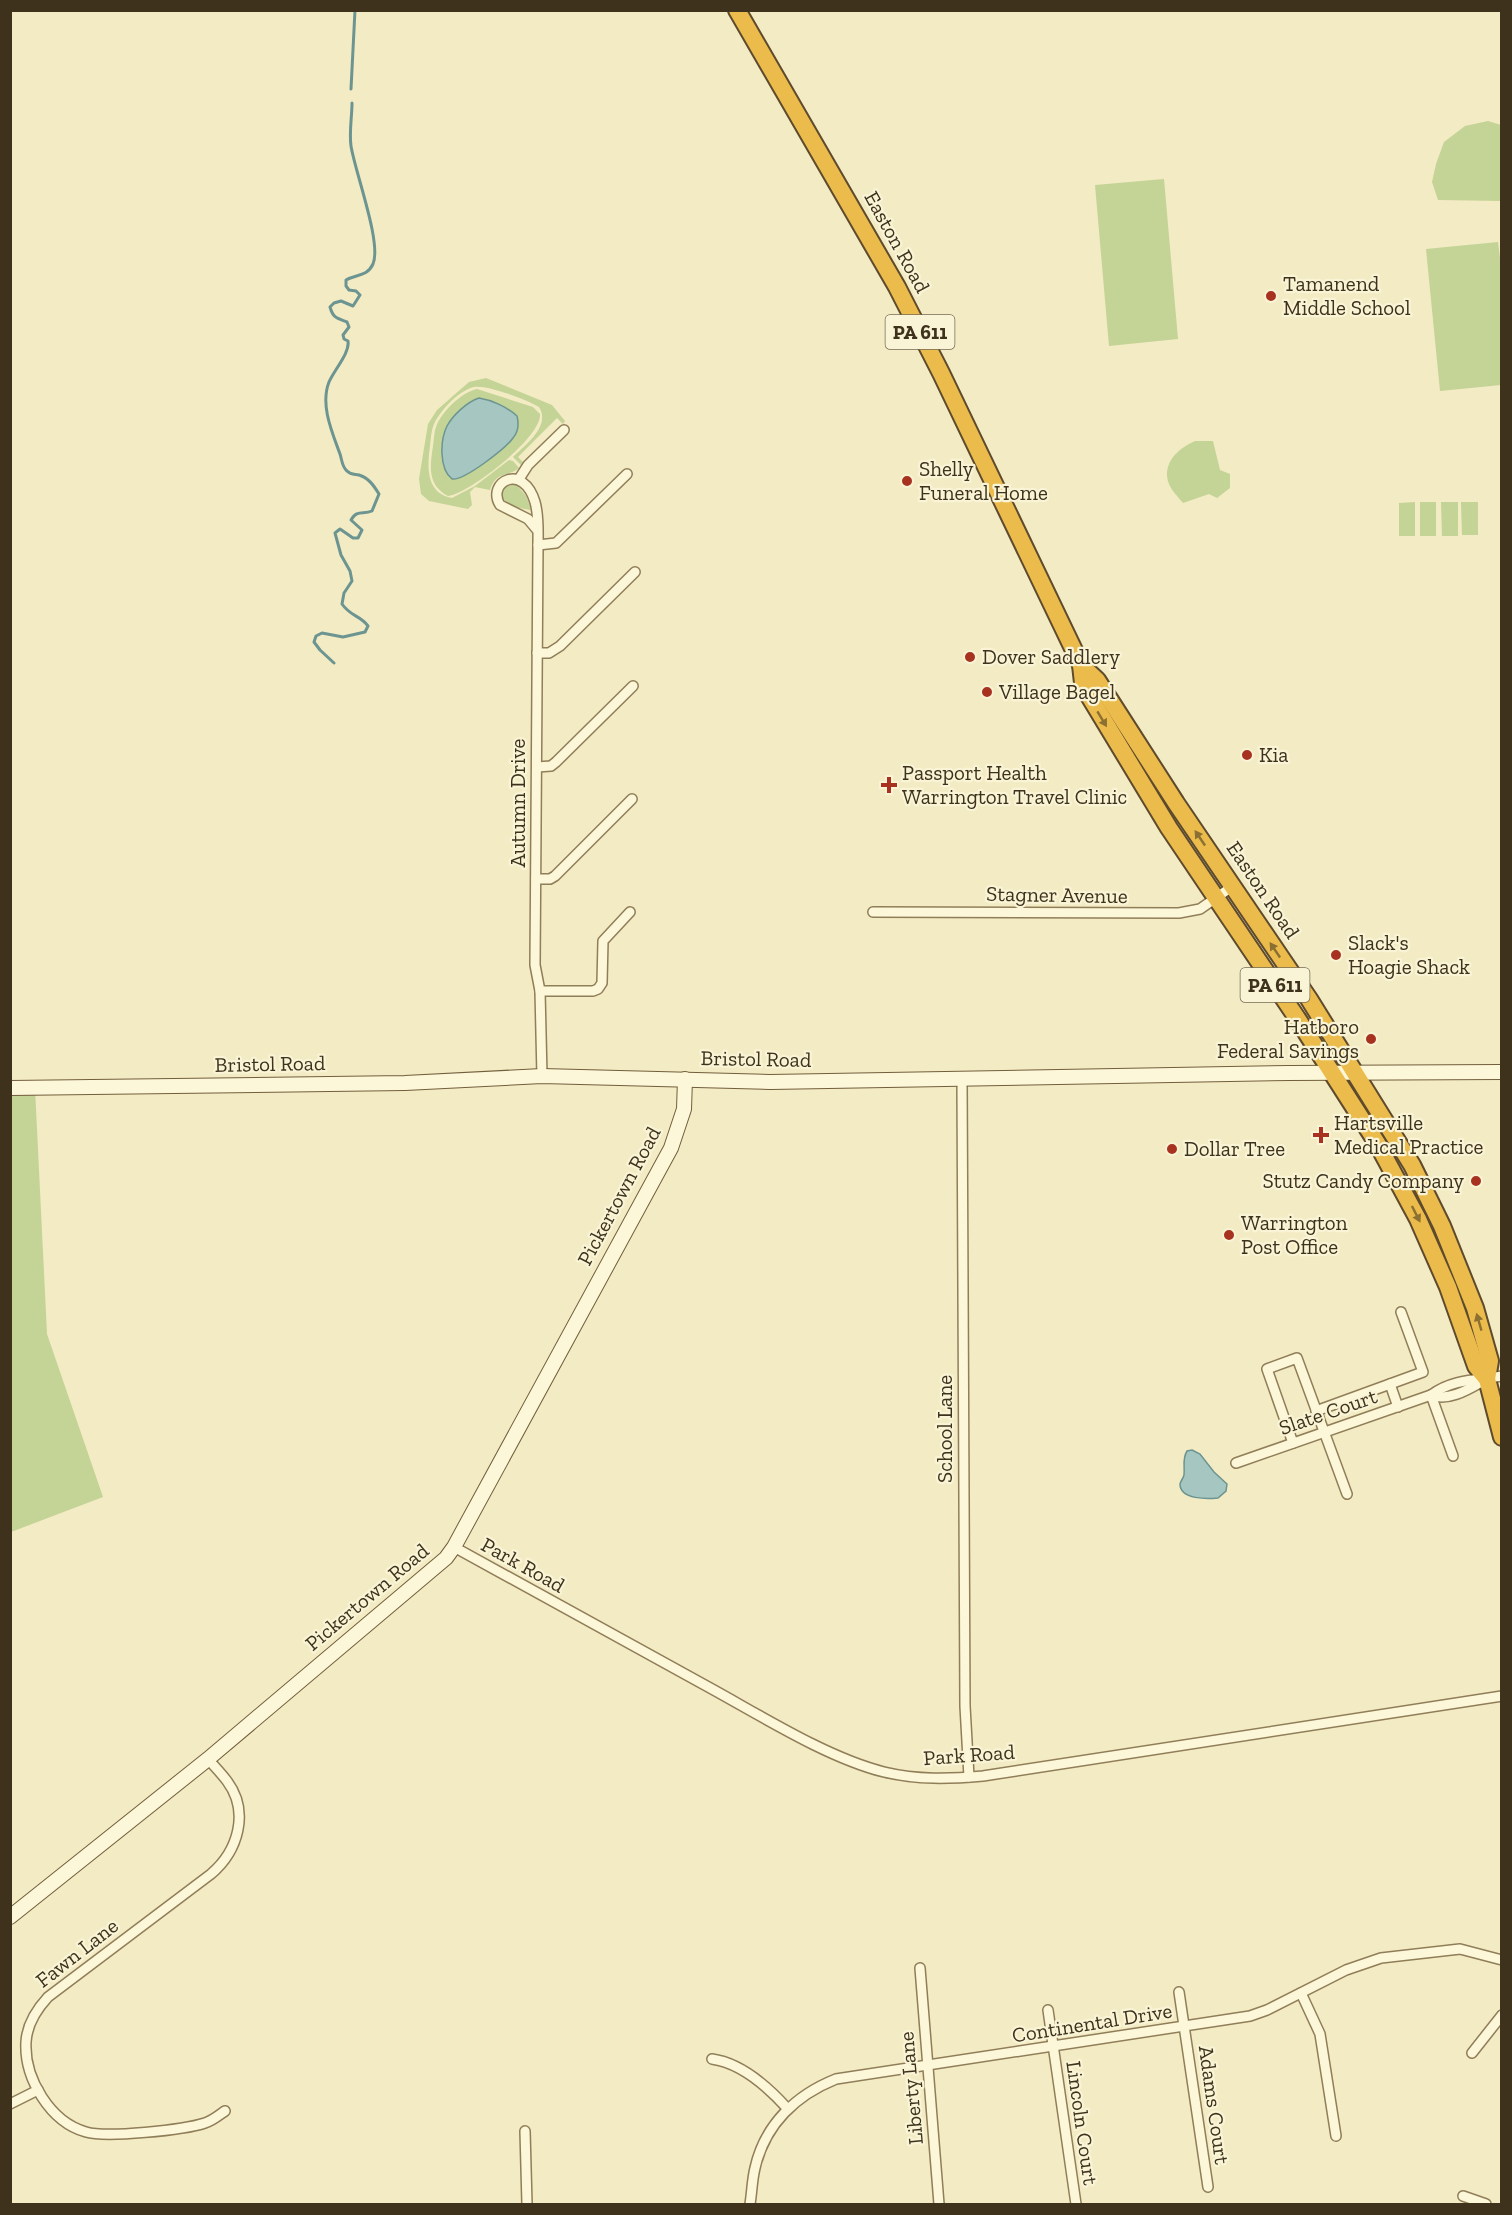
<svg xmlns="http://www.w3.org/2000/svg" width="1512" height="2215" font-family="'Zilla Slab',serif">
<rect width="100%" height="100%" fill="#f3ebc4"/>
<g fill="#c4d396">
<path d="M1488 121 1501 125V201L1438 200 1432 182 1436 164 1444 142 1465 126Z"/>
<path d="M1164 179 1178 339 1109 346 1095 185Z"/>
<path d="M1498 242 1502 274 1501 385 1440 391 1426 249Z"/>
<path d="M486 378 552 405 565 421 563 424 557 418 518 457 523 462 522 466 513 457C526 444 551 426 539 407 528 400 486 384 474 387 459 390 440 411 434 424 431 431 431 439 430 446 427 467 426 494 452 498L475 486 509 460 513 461 519 468C508 477 496 471 490 490L475 487 470 492 472 505 468 509 429 501 421 494 419 479 428 424 437 410 469 382Z"/>
<path d="M477 389 533 407 540 414C542 437 470 493 448 496 427 485 430 466 433 446 434 439 434 432 436 427 441 412 462 392 477 389Z"/>
<path d="M1195 441H1213L1220 470 1230 474V488L1217 498 1209 494 1183 503C1179 498 1171 490 1169 484 1161 463 1179 448 1195 441Z"/>
<path d="M516 484 526 496 531 509 530 510C519 508 505 506 502 495L505 487Z"/>
<path d="M1415 502V536H1399V503Z"/>
<rect x="1420" y="502" width="16" height="34"/>
<path d="M1441 502H1458V536H1442Z"/>
<path d="M1461 502H1478V535H1462Z"/>
<path d="M11 1088H35L47 1334 103 1497 11 1532Z"/>
</g>
<g fill="#a6c6c1" stroke="#6c9591" stroke-width="1.5">
<path d="M479 398C492 400 507 407 517 416 519 424 519 431 513 438 506 448 464 481 452 479 439 469 440 440 447 426 453 415 467 402 479 398Z"/>
<path d="M1192 1450 1200 1454 1214 1472 1227 1484 1226 1491 1218 1498C1208 1499 1180 1500 1180 1484 1181 1480 1183 1479 1184 1475 1185 1466 1182 1459 1187 1451Z"/>
</g>
<g fill="none" stroke-linecap="round" stroke-linejoin="round">
<g stroke="#6c9591" stroke-width="3">
<path d="M351 89 355 10"/>
<path d="M334 663 320 650 314 642 316 636 322 633 343 637 365 632 368 626C360 615 351 617 342 604L344 593 352 581 350 571 341 555 335 533 340 529 353 538H358L362 530 351 520C357 509 363 515 372 511L379 494C374 486 369 478 359 475 354 474 351 475 347 471 342 467 342 460 340 454 332 432 320 405 329 382 334 370 350 353 348 341L344 339 343 335 349 327 347 322C337 318 333 318 330 307L334 303 341 301 353 306 360 295 356 291 349 290 346 286V280C356 274 367 277 373 264 382 243 355 172 351 146 349 132 352 117 352 103"/>
</g>
<g stroke="#907e58" stroke-width="12">
<g id="street">
<path d="M519 479 528 465 564 430"/>
<path d="M538 531 528 519 500 505C486 482 523 462 535 502 539 516 538 531 538 545L535 965 540 991 542 1076"/>
<path d="M538 545 556 543 627 474"/>
<path d="M537 653H549L560 646 635 572"/>
<path d="M537 767 551 766 556 762 633 686"/>
<path d="M536 879H550L555 876 632 799"/>
<path d="M873 912 1179 913 1200 909 1233 886"/>
<path d="M540 991H593L598 989 602 983 603 941 630 912"/>
<path d="M962 1080 965 1706 969 1777"/>
<path d="M1390 1384 1398 1407"/>
<path d="M1431 1395 1453 1456"/>
<path d="M1431 1395C1449 1402 1469 1389 1485 1380"/>
<path d="M1316 1411 1423 1372 1401 1312"/>
<path d="M1293 1443 1267 1369 1297 1358 1347 1494"/>
<path d="M1236 1463 1431 1395C1452 1379 1477 1380 1502 1376"/>
<path d="M454 1547C540 1595 626 1642 712 1689 763 1717 828 1758 884 1772 918 1780 949 1779 983 1776L1502 1696"/>
<path d="M208 1759C214 1766 221 1773 227 1781 250 1812 238 1851 211 1874L48 1997C36 2010 27 2024 26 2042 24 2078 50 2122 86 2132 106 2138 184 2130 205 2123 212 2121 218 2116 225 2111"/>
<path d="M920 1968 939 2204"/>
<path d="M1179 1992 1208 2187"/>
<path d="M1301 1993 1320 2034 1336 2136"/>
<path d="M1048 2010 1076 2204"/>
<path d="M1472 2053 1502 2015"/>
<path d="M712 2059C741 2063 768 2087 787 2108"/>
<path d="M10 2104 38 2090"/>
<path d="M525 2131 527 2204"/>
<path d="M1463 2196 1486 2204"/>
<path d="M750 2204C752 2192 752 2180 755 2168 765 2124 796 2095 836 2079L1250 2016 1267 2010 1346 1970 1381 1958 1460 1949 1502 1960"/>
</g>
</g>
<g stroke="#725e3b" stroke-width="16">
<g id="secondary">
<path d="M10 1088 405 1083 542 1076 770 1082 1289 1073 1502 1072"/>
<path d="M10 1917 208 1759 446 1558 454 1547 671 1148 684 1109 685 1079"/>
</g>
</g>
<g stroke="#5e4a2c" stroke-width="20">
<g id="highway">
<path d="M737 10 897 287 941 373 1081 665 1083 683 1088 694 1169 828 1297 1018 1377 1143 1418 1219 1448 1287 1476 1366 1487 1379"/>
<path d="M1081 665 1097 680 1176 803 1309 999 1412 1165 1442 1226 1475 1308 1490 1361 1487 1379 1502 1437"/>
</g>
</g>
<use href="#street" stroke="#fcf7d9" stroke-width="9"/>
<use href="#secondary" stroke="#fcf7d9" stroke-width="14"/>
<use href="#highway" stroke="#ebbb4c" stroke-width="16"/>
</g>
<defs><path id="oneway-solid" d="M-6-.8H1V-3.2L6.5 0L1 3.2V.8H-6Z" transform="scale(1.5)"/></defs>
<g fill="#8c7032">
<use href="#oneway-solid" transform="translate(1102 719) rotate(59)"/>
<use href="#oneway-solid" transform="translate(1200 838) rotate(-124)"/>
<use href="#oneway-solid" transform="translate(1275 950) rotate(-124)"/>
<use href="#oneway-solid" transform="translate(1416 1214) rotate(63)"/>
<use href="#oneway-solid" transform="translate(1479 1322) rotate(-106)"/>
</g>
<g fill="#a73220" stroke="#f9f4d5" stroke-width="2">
<circle cx="1271" cy="296" r="6"/>
<circle cx="907" cy="481" r="6"/>
<circle cx="970" cy="657" r="6"/>
<circle cx="987" cy="692" r="6"/>
<circle cx="1247" cy="755" r="6"/>
<path d="M886 776h6v6h6v6h-6v6h-6v-6h-6v-6h6z"/>
<circle cx="1336" cy="955" r="6"/>
<circle cx="1371" cy="1039" r="6"/>
<path d="M1318 1126h6v6h6v6h-6v6h-6v-6h-6v-6h6z"/>
<circle cx="1172" cy="1149" r="6"/>
<circle cx="1476" cy="1181" r="6"/>
<circle cx="1229" cy="1235" r="6"/>
</g>
<g text-anchor="middle" stroke-width="4.5" stroke-linejoin="round" paint-order="stroke">
<g fill="#f9f4d5" stroke="#776c54" stroke-width="1.5">
<rect x="885.5" y="315" width="69" height="34" rx="4.5"/>
<rect x="1240.5" y="968" width="69" height="34" rx="4.5"/>
</g>
<g font-size="20" font-weight="bold" fill="#3f321d">
<text x="920" y="339">PA 611</text>
<text x="1275" y="992">PA 611</text>
</g>
<g font-size="21" fill="#3f321d" stroke="#f9f4d5">
<text transform="translate(897 242) rotate(61)" y="7">Easton Road</text>
<text transform="translate(518 803) rotate(-90)" y="7">Autumn Drive</text>
<text transform="translate(1263 890) rotate(56)" y="7">Easton Road</text>
<text transform="translate(1057 895) rotate(1)" y="7">Stagner Avenue</text>
<text transform="translate(756 1059) rotate(1)" y="7">Bristol Road</text>
<text transform="translate(270 1064) rotate(-1)" y="7">Bristol Road</text>
<text transform="translate(619 1196) rotate(-62)" y="7">Pickertown Road</text>
<text transform="translate(1328 1412) rotate(-19)" y="7">Slate Court</text>
<text transform="translate(945 1429) rotate(-90)" y="7">School Lane</text>
<text transform="translate(523 1565) rotate(29)" y="7">Park Road</text>
<text transform="translate(367 1597) rotate(-40)" y="7">Pickertown Road</text>
<text transform="translate(969 1755) rotate(-4)" y="7">Park Road</text>
<text transform="translate(77 1953) rotate(-38)" y="7">Fawn Lane</text>
<text transform="translate(1092 2023) rotate(-9)" y="7">Continental Drive</text>
<text transform="translate(911 2088) rotate(-95)" y="7">Liberty Lane</text>
<text transform="translate(1214 2105) rotate(82)" y="7">Adams Court</text>
<text transform="translate(1082 2123) rotate(82)" y="7">Lincoln Court</text>
</g>
<g font-size="21" fill="#3f321d" stroke="#f9f4d5" text-anchor="start">
<text x="1283" y="291">Tamanend<tspan x="1283" dy="24">Middle School</tspan></text>
<text x="919" y="476">Shelly<tspan x="919" dy="24">Funeral Home</tspan></text>
<text x="982" y="664">Dover Saddlery</text>
<text x="999" y="699">Village Bagel</text>
<text x="1259" y="762">Kia</text>
<text x="902" y="780">Passport Health<tspan x="902" dy="24">Warrington Travel Clinic</tspan></text>
<text x="1348" y="950">Slack's<tspan x="1348" dy="24">Hoagie Shack</tspan></text>
<text x="1359" y="1034" text-anchor="end">Hatboro<tspan x="1359" dy="24">Federal Savings</tspan></text>
<text x="1334" y="1130">Hartsville<tspan x="1334" dy="24">Medical Practice</tspan></text>
<text x="1184" y="1156">Dollar Tree</text>
<text x="1464" y="1188" text-anchor="end">Stutz Candy Company</text>
<text x="1241" y="1230">Warrington<tspan x="1241" dy="24">Post Office</tspan></text>
</g>
</g>
<rect width="1512" height="2215" fill="none" stroke="#3f321d" stroke-width="24"/>
</svg>
